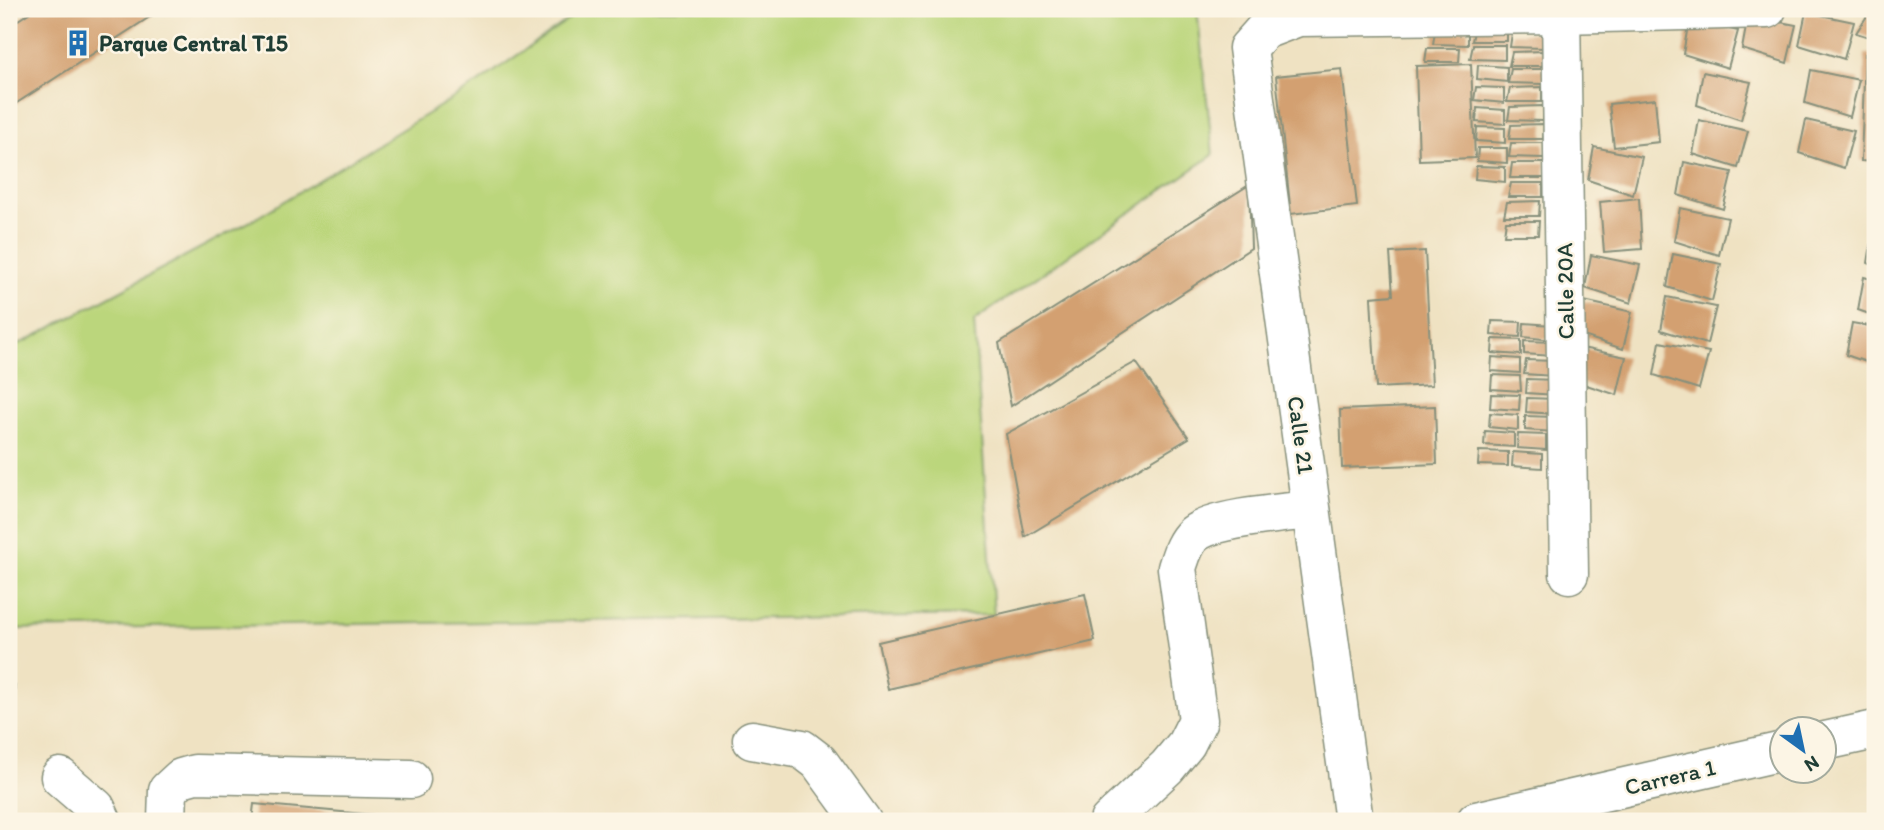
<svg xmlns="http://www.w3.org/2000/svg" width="1884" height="830" font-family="Itim,sans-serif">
<rect width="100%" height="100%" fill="#fcf5e5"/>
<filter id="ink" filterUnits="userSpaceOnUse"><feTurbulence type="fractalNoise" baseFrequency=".0143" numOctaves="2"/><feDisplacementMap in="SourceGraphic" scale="14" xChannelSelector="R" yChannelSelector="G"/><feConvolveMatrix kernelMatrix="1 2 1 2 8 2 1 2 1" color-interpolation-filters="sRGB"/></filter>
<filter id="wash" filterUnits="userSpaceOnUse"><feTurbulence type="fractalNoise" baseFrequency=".00686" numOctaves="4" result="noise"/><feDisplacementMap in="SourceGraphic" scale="28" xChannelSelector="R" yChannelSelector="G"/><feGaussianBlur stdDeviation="1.57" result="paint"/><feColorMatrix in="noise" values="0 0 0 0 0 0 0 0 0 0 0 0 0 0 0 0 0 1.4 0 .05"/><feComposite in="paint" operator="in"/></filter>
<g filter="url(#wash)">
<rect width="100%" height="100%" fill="#efe2c2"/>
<path fill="#bbd67c" stroke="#6d8a58" stroke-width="2" d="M583 9H1197L1213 155 974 321 994 615 9 629V347L26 341 253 220 478 83Z"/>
<g id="blocks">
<g fill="#d3a071">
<path d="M35 9H162L9 108V26Z"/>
<path d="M1806 12 1854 22 1844 59 1799 45Z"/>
<path d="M1869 13H1875V39L1856 33Z"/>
<path d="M1748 16 1796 25 1787 63 1742 49Z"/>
<path d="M1689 20 1738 31 1728 68 1683 54Z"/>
<path d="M1507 26V41H1472L1475 27Z"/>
<path d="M1468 30V45L1433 44 1435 31Z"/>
<path d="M1512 33H1545V48L1510 47Z"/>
<path d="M1473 45H1505V60L1470 59Z"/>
<path d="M1427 48H1460L1459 62H1425Z"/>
<path d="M1544 51 1545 66H1509L1512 52Z"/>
<path d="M1865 54H1875V162L1861 161Z"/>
<path d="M1471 64 1475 158 1419 160 1416 66Z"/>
<path d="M1478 65 1507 67V82L1477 79Z"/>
<path d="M1342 69 1357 206 1291 214 1276 76Z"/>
<path d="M1511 69H1544L1543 84 1508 83Z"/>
<path d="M1811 70 1859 80 1850 117 1805 103Z"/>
<path d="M1703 72 1751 82 1741 120 1697 105Z"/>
<path d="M1476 87 1504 88V103L1474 100Z"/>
<path d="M1542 87V102H1507L1510 88Z"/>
<path d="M1655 99 1659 142 1614 147 1609 104Z"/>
<path d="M1543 106V121L1508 120 1510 107Z"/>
<path d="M1477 108 1505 110V124L1476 122Z"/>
<path d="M1699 120 1748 131 1738 168 1693 154Z"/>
<path d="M1806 120 1854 131 1844 168 1799 153Z"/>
<path d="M1544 124 1543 139H1509L1511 125Z"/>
<path d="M1477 127 1505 128V143L1476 141Z"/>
<path d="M1511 143H1544V158L1509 157Z"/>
<path d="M1594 147 1642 157 1633 195 1588 180Z"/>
<path d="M1478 148H1507V163L1477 161Z"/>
<path d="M1684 162 1732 172 1723 209 1678 195Z"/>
<path d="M1512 163H1545V178H1510Z"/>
<path d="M1476 166 1505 167V182L1475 179Z"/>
<path d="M1511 183H1543V197H1508Z"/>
<path d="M1249 185 1251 248 1011 406 999 343Z"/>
<path d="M1639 198 1642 249 1604 252 1600 202Z"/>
<path d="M1540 201 1539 216H1504L1507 202Z"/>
<path d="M1680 208 1728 218 1719 255 1674 241Z"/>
<path d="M1506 221H1539L1538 235H1504Z"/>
<path d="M1874 227H1875V266L1868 263Z"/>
<path d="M1425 251 1432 385 1376 388 1371 297 1393 295 1390 253Z"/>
<path d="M1673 254 1721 264 1712 301 1667 287Z"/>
<path d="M1591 255 1640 265 1631 303 1585 288Z"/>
<path d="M1864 277 1875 280V316L1858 310Z"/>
<path d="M1667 297 1716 307 1707 344 1661 330Z"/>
<path d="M1584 301 1632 312 1623 349 1577 334Z"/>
<path d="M1492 321 1521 322 1520 337 1491 335Z"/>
<path d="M1524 323 1552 325 1553 340 1523 337Z"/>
<path d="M1852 323 1875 327V365L1846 355Z"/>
<path d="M1493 339 1521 340V355L1492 353Z"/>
<path d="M1524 341 1553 342V356L1524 354Z"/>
<path d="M1660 342 1709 352 1699 389 1654 375Z"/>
<path d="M1577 347 1626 357 1617 395 1571 380Z"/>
<path d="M1492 357 1520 359V373L1491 371Z"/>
<path d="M1526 360 1554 361V376L1524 374Z"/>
<path d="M1136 362 1189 438 1025 537 1006 434Z"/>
<path d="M1492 375 1520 376 1521 391 1491 389Z"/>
<path d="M1527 379 1556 380V395L1526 393Z"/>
<path d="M1491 394 1520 395 1519 410 1490 408Z"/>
<path d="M1527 398 1556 399V414L1526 412Z"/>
<path d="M1435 406 1437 464 1342 468 1340 410Z"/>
<path d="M1490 413 1518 415V430L1489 427Z"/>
<path d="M1525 416 1554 417V432L1525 430Z"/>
<path d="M1485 431 1514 433V447L1484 445Z"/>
<path d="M1518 434 1546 435V450L1517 448Z"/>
<path d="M1479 451 1508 452V466L1478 465Z"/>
<path d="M1513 452 1542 454V468L1512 466Z"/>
<path d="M1085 594 1095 641 888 689 878 642Z"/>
<path d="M15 685 11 742H9V686Z"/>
<path d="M254 804 418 819V821H252Z"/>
</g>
</g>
</g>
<g filter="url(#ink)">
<use href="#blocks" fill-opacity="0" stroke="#87907b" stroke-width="2"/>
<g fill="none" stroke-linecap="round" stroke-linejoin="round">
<g stroke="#87907b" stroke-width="41">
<g id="minor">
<path d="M1561 9 1569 574"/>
<path d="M752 740 802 749 819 762 862 821"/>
<path d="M1825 741 1875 730"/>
<path d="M60 777 96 808 102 821"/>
<path d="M167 821 168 790 181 778 195 774 411 779"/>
<path d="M1109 821 1167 767 1186 744 1198 720 1177 568C1181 556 1184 543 1194 534 1214 518 1284 513 1311 510"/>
<path d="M1354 821 1248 48 1264 30 1298 17 1561 14 1767 9"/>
<path d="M1476 821 1783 751"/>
</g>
</g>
<use href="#minor" stroke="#fff" stroke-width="38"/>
</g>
</g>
<defs>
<g id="building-bare" transform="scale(2.1)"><path d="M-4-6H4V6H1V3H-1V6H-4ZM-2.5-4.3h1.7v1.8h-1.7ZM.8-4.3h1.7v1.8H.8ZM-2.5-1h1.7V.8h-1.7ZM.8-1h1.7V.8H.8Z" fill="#1f6fb2" stroke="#fcf5e5" stroke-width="2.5" paint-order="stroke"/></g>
</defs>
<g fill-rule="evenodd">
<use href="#building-bare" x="78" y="43"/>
</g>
<g text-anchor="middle" stroke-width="5" stroke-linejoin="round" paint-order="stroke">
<g font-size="23" font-weight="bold" fill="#1f3d34" stroke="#fcf5e5" text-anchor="start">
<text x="99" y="51">Parque Central T15</text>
</g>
<g font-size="23" fill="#1f3d34" stroke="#fcf5e5">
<text transform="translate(1565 291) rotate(-91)" y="8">Calle 20A</text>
<text transform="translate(1301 435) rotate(82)" y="8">Calle 21</text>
<text transform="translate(1670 777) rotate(-13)" y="8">Carrera 1</text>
</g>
</g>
<rect width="1884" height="830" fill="none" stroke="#fcf5e5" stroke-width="35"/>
<g transform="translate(1803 750) rotate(147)"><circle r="33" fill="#fcf5e5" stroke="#a4ab9e" stroke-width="2"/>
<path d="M0-5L12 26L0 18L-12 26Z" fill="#1f6fb2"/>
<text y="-10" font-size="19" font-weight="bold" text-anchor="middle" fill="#1f3d34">N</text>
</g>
</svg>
